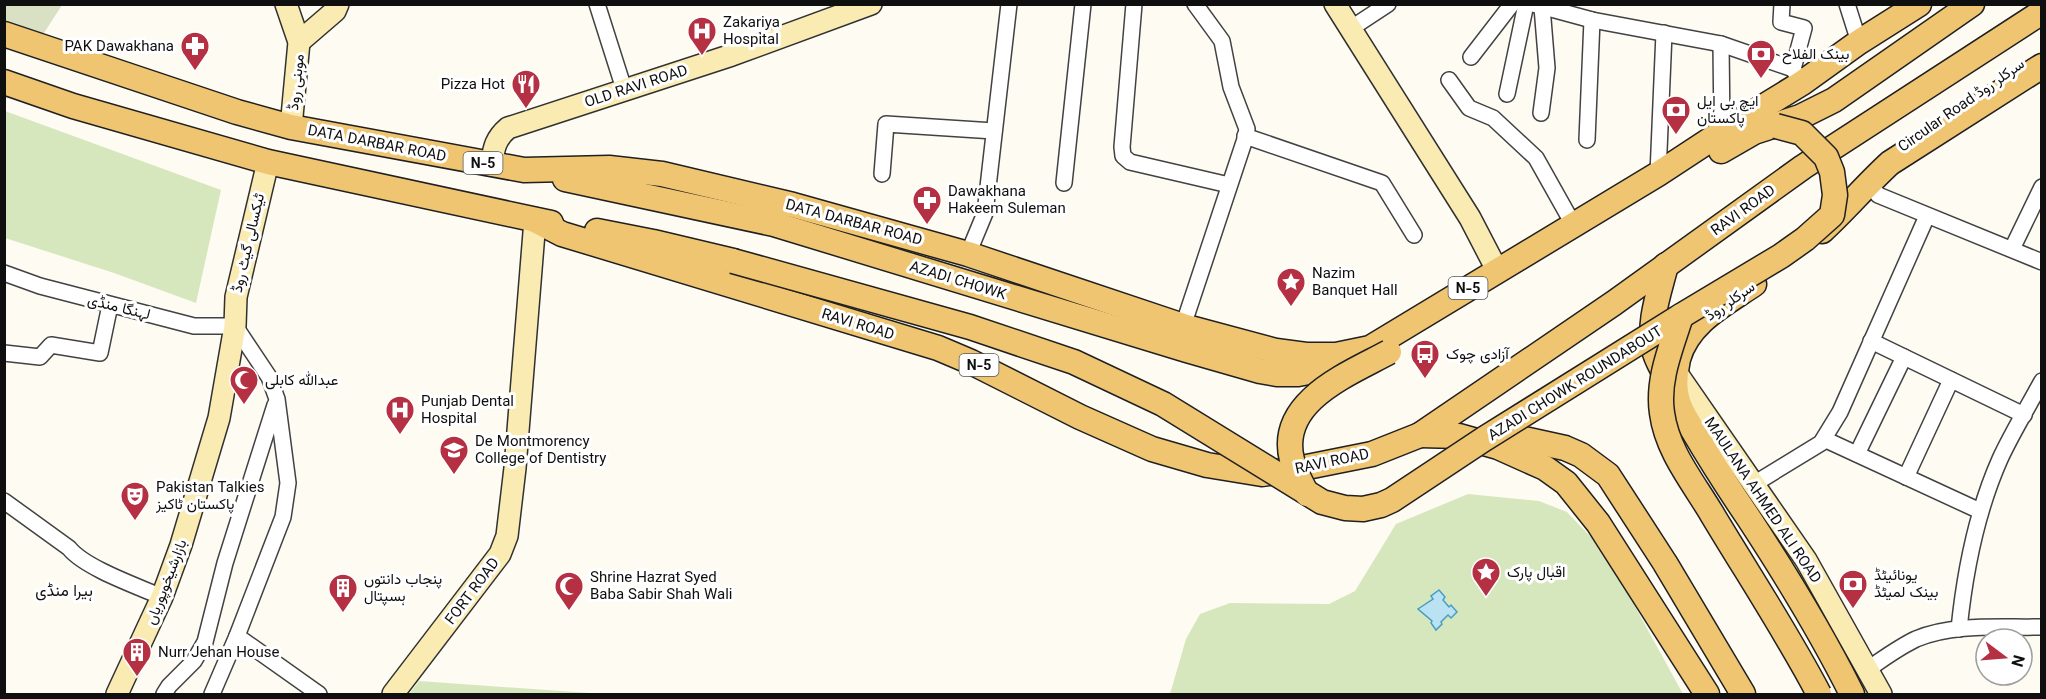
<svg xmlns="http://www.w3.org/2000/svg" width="2046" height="699" font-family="Georgia,Vazirmatn,serif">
<rect width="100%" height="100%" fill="#fefbf2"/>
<g fill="#d7e7bd">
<path d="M5 111 221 190 196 303 114 273 5 238Z"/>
<path d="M1468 494 1539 501 1567 512 1605 552 1683 694H1170L1186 639 1200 614 1230 603 1329 604 1355 591 1396 524Z"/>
<path d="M419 681 604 694H409Z"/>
</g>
<path fill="#d9e0c4" d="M5 5H62L42 36 5 23Z"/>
<path fill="#bae2f2" stroke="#469ec4" stroke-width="1.5" d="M1439 590 1445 597 1443 600 1449 607 1451 605 1457 612 1451 618 1448 615 1441 622 1442 624 1436 630 1431 623 1432 621 1418 609 1433 599 1431 596Z"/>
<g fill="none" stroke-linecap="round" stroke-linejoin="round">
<g stroke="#424242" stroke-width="18">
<g id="street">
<path d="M597 4 624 89"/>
<path d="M1134 4 1122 147 1123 156 1130 162 1229 185"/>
<path d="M1533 4 1592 20 1721 44 1793 69"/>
<path d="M1782 4 1781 22 1804 28 1793 69 1798 77"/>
<path d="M1847 4 1859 42"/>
<path d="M1350 29 1388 4"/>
<path d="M1721 44 1722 132"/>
<path d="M1471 57 1512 4"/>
<path d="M1449 80 1469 108 1493 118 1536 158 1573 224"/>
<path d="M1507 94 1526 4"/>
<path d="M1541 113 1547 68 1542 7"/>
<path d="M1245 136 1382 183 1414 235"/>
<path d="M1587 140 1592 20"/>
<path d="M882 174 886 124 994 131"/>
<path d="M1658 174 1664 33"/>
<path d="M1869 182 1878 195 2042 262"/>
<path d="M1064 183 1083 4"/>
<path d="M2012 249 2042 187"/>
<path d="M968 254 985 213 1009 4"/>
<path d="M4 273 40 286 194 326H235L269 377 277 399 288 483 283 517 237 636 212 694"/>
<path d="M1183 326 1245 139 1247 129 1231 87 1222 41 1195 4"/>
<path d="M1871 341 2024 415"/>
<path d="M4 353 40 357 51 345 100 353 110 305"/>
<path d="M1824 439 1980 511"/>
<path d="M1857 454 1904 357"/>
<path d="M1906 477 1951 380"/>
<path d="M1754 484 1821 443 1840 412 1927 216"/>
<path d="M4 501 69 548C85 568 137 586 162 597"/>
<path d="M1959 629C1965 570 1976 513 2000 459 2012 433 2028 407 2042 381"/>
<path d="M237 636 319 694"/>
<path d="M1868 669C1883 659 1899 647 1916 639 1954 623 2001 628 2042 627"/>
<path d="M164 694 169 686 194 661 205 642 225 563 275 405"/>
</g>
</g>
<g stroke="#313131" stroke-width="24">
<g id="secondary">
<path d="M286 4 299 42 291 127"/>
<path d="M1335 4 1470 218 1497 270"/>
<path d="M299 42 335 11 338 4"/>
<path d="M491 165C494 148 495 139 508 128L732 55 871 4"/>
<path d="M1676 372 1806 560 1881 694"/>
<path d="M117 694 162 597 181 545 219 418 235 326 236 297 268 162"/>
<path d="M393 694 500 554 507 536 515 468 535 220"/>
</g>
</g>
<g stroke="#202020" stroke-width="27">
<g id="primary">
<path d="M4 34 237 112 291 127 524 170 609 168 662 174 793 205 968 254 1183 326 1276 351 1306 355H1336L1370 348 1658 174 1722 132 1802 83 1859 42 1919 4"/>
<path d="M4 82 73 106 268 162 551 223"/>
<path d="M1721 151 1754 132 1800 117 1834 100 1972 4"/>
<path d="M565 179 774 224 1187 350 1260 371 1277 374H1298L1346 365"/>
<path d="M535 220 562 234 938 348 971 362 1080 417 1152 449 1207 465 1262 474 1297 469 1372 454 1420 435 1614 303 1803 167 2042 12"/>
<path d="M597 231 653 242 733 261"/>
<path d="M1822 231C1846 209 1866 185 1890 163L2042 66"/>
<path d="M1666 265C1659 293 1647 324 1655 353 1658 363 1665 374 1670 383"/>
<path d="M1754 284C1725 304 1688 322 1678 359 1675 373 1674 391 1679 404 1682 414 1689 423 1694 432 1711 461 1729 489 1748 517 1786 575 1821 632 1852 694"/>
<path d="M1420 435 1459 436 1498 447 1545 468 1566 483 1598 523 1707 694"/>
<path d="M1488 439H1524L1565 448 1581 455 1608 475 1665 563 1743 694"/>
</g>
</g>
<use href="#street" stroke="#fff" stroke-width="15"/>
<use href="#secondary" stroke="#f9ebb2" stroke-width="21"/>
<use href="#primary" stroke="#efc571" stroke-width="24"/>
<g stroke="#202020" stroke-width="27" stroke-linecap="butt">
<g id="primary-bridge">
<path d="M733 261 970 327 1074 362 1163 404 1322 502 1345 508 1363 509 1381 505 1392 500 1484 439 1681 316 1781 256 1805 239 1832 215 1835 195 1832 172 1826 157 1802 133 1776 126"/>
<path d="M1681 316C1671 348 1657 380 1662 413 1667 451 1693 482 1712 514 1748 574 1787 633 1819 694"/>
<path d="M1307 494C1301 483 1295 472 1292 460 1277 401 1349 374 1389 352"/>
</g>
</g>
<use href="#primary-bridge" stroke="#efc571" stroke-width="24"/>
</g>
<defs>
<g id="hospital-pin" transform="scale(1.5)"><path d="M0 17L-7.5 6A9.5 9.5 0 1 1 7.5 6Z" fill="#b63043" stroke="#fff"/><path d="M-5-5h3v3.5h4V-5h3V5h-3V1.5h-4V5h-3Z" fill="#fff"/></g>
<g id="pharmacy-pin" transform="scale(1.5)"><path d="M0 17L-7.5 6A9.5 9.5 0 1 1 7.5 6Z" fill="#b63043" stroke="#fff"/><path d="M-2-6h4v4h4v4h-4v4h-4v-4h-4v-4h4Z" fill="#fff"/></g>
<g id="bank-pin" transform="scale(1.5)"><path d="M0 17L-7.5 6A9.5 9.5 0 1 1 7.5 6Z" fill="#b63043" stroke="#fff"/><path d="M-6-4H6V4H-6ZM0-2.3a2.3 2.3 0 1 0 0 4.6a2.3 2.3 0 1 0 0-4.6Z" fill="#fff"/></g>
<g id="restaurant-pin" transform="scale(1.5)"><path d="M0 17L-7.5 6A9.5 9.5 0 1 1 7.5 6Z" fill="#b63043" stroke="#fff"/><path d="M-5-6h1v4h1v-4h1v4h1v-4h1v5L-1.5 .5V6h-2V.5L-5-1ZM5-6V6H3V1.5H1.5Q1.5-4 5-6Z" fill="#fff"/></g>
<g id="sight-pin" transform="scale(1.5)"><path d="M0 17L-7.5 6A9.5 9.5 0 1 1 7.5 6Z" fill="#b63043" stroke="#fff"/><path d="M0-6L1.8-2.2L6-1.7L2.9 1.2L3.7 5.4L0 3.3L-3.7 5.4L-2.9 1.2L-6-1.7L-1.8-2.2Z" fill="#fff"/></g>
<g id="bus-pin" transform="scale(1.5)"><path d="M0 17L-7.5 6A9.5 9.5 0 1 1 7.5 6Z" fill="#b63043" stroke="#fff"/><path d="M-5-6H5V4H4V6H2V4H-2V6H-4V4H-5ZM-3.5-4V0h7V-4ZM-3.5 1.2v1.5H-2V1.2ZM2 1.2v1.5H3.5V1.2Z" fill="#fff"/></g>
<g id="mosque-pin" transform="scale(1.5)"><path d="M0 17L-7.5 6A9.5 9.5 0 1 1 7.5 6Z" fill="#b63043" stroke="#fff"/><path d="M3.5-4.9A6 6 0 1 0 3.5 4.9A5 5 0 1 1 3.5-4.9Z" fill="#fff"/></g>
<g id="university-pin" transform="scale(1.5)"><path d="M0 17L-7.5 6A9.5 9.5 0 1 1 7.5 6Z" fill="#b63043" stroke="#fff"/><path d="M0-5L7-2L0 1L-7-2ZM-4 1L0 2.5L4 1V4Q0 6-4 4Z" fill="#fff"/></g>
<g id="theatre-pin" transform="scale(1.5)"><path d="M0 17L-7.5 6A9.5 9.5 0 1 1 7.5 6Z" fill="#b63043" stroke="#fff"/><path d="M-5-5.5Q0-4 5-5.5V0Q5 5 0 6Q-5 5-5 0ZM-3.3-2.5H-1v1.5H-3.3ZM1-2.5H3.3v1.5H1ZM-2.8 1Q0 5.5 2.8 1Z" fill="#fff"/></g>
<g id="building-pin" transform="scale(1.5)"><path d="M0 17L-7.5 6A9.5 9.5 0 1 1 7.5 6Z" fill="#b63043" stroke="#fff"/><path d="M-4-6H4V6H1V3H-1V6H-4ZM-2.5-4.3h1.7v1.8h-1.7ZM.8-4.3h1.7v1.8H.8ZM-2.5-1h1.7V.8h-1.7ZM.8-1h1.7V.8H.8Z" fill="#fff"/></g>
</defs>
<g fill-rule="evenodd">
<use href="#hospital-pin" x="702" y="31"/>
<use href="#pharmacy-pin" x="195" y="46"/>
<use href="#bank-pin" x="1761" y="54"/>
<use href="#restaurant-pin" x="526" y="84"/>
<use href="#bank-pin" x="1676" y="110"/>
<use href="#pharmacy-pin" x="927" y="200"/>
<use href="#sight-pin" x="1291" y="282"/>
<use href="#bus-pin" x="1425" y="354"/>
<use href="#mosque-pin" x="244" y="380"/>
<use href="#hospital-pin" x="400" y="410"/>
<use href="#university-pin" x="454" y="450"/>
<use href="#theatre-pin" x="135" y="496"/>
<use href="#sight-pin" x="1486" y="572"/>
<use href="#bank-pin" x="1853" y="584"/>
<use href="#mosque-pin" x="569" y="586"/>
<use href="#building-pin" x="343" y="588"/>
<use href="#building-pin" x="137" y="652"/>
</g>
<g text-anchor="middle" stroke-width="6" stroke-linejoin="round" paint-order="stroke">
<g fill="#fff" stroke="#575757" stroke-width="1.5">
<rect x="463.5" y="152" width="39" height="22" rx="4.5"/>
<rect x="1448.5" y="277" width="39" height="22" rx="4.5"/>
<rect x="959.5" y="354" width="39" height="22" rx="4.5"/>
</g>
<g font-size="14" font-weight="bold" fill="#0f0f0f">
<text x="483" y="168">N-5</text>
<text x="1468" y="293">N-5</text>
<text x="979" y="370">N-5</text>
</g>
<g font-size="15" fill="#0f0f0f" stroke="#fff" text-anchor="start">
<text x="723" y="27">Zakariya<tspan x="723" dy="17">Hospital</tspan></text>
<text x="174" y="51" text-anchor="end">PAK Dawakhana</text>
<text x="1782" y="59">بینک الفلاح</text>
<text x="505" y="89" text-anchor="end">Pizza Hot</text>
<text x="1697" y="106">ایچ بی ایل<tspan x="1697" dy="17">پاکستان</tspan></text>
<text x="948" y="196">Dawakhana<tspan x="948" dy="17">Hakeem Suleman</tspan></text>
<text x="1312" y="278">Nazim<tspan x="1312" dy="17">Banquet Hall</tspan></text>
<text x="1446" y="359">آزادی چوک</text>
<text x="265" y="385">عبدﷲ کابلی</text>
<text x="421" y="406">Punjab Dental<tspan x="421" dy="17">Hospital</tspan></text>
<text x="475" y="446">De Montmorency<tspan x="475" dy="17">College of Dentistry</tspan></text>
<text x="156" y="492">Pakistan Talkies<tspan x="156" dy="17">پاکستان ٹاکیز</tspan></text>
<text x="1507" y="577">اقبال پارک</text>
<text x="1874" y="580">یونائیٹڈ<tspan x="1874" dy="17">بینک لمیٹڈ</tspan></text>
<text x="590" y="582">Shrine Hazrat Syed<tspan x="590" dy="17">Baba Sabir Shah Wali</tspan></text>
<text x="364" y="584">پنجاب دانتوں<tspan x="364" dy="17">ہسپتال</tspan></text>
<text x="158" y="657">Nurr Jehan House</text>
</g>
<g font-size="15" fill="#0f0f0f" stroke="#fff">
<text transform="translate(296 82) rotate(-84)" y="5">موہنی روڈ</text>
<text transform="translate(636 86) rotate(-18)" y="5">OLD RAVI ROAD</text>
<text transform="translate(1961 105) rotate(-35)" y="5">Circular Road سرکلر روڈ</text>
<text transform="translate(377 143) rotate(11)" y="5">DATA DARBAR ROAD</text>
<text transform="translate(1743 210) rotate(-36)" y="5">RAVI ROAD</text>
<text transform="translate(854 222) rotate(15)" y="5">DATA DARBAR ROAD</text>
<text transform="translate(248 243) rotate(-77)" y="5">ٹیکسالی گیٹ روڈ</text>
<text transform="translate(958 280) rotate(17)" y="5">AZADI CHOWK</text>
<text transform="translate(1730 301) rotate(-35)" y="5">سرکلر روڈ</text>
<text transform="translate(119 307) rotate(14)" y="5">لہنگا منڈی</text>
<text transform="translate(858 324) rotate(17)" y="5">RAVI ROAD</text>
<text transform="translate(1575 383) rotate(-32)" y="5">AZADI CHOWK ROUNDABOUT</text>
<text transform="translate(1332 461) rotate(-12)" y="5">RAVI ROAD</text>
<text transform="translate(1763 500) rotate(56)" y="5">MAULANA AHMED ALI ROAD</text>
<text transform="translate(166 582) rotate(-69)" y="5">بازارشیخوپوریاں</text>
<text transform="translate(472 591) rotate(-53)" y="5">FORT ROAD</text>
</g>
<g font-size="16" fill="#0f0f0f" stroke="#fff">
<text x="64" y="596">ہیرا منڈی</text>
</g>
</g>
<rect width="2046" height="699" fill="none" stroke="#0f0f0f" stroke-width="12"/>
<g transform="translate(2004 657) rotate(106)"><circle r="28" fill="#ffffff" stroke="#9f9f9f" stroke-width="1.5"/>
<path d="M0-4.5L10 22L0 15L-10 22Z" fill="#b63043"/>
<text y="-9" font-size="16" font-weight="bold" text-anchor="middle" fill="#0f0f0f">N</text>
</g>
</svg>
